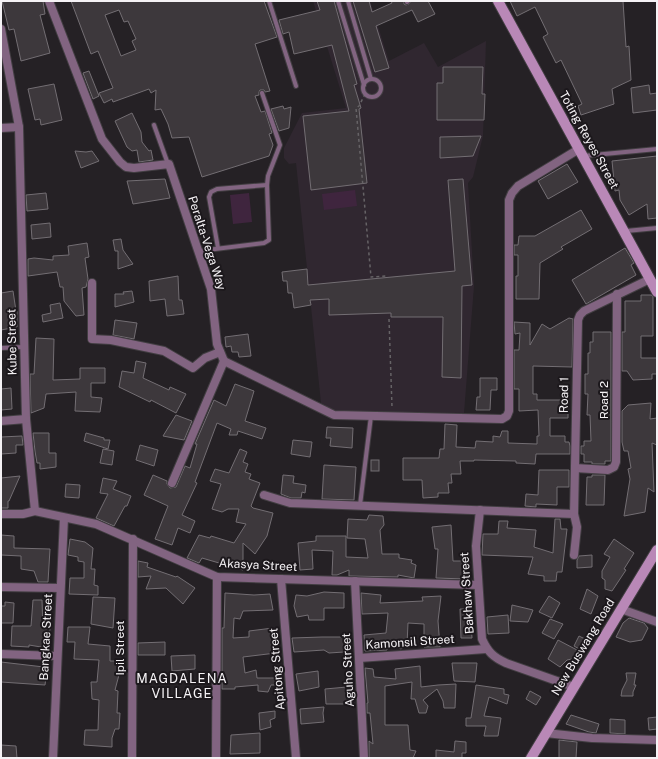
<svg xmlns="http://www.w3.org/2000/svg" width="658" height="759" font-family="'Public Sans',sans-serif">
<rect width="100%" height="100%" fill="#252125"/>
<path fill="#302730" d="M313 1H370L389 61 424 43 438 67 486 41 483 136 473 177 468 183 474 286 464 413 334 411 321 403 296 163 289 164 284 158V148L302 113 346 108Z"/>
<g fill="#3f253e">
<path d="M355 190 357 206 324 210 322 194Z"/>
<path d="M249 193 252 222 233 224 230 195Z"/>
</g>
<g fill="#3d383c" stroke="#736e73" fill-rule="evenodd">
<path d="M2 1H43L45 14 40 15 50 53 21 61 14 29 9 30Z"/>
<path d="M71 1H264L277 37 255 44 270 91 265 92 264 90H260L259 92V95L255 96 261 112 265 111 272 133 269 134 273 145 269 156 202 177 189 137 172 138 168 124 161 109 155 110 156 90 151 93 149 89 113 102 112 99 104 103 99 93 113 88 98 51 91 54ZM119 10 124 22 128 21 136 39 132 41 136 50 121 56 105 15Z"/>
<path d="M317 1H334L357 84 354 85 361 108 359 109 367 183 311 190 303 116 349 111 332 45 294 54 289 32 283 34 279 20 320 10Z"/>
<path d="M353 1H369L372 12 392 3 391 1H404V4L406 5 409 4 411 1H428L435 14 418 22 412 10 376 26 389 68 375 72Z"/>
<path d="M510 1H623L626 47 629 46 631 80 612 89 614 104 581 115 578 106 582 104 561 60 556 63 543 37 548 34 535 7 517 16Z"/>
<path d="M443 67H483L482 94H485L484 120H437V83H443Z"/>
<path d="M89 71 99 96 93 99 83 73Z"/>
<path d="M54 84 62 120 41 125 40 119 35 120 28 89Z"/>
<path d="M649 85 650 94 657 93V110L633 113 631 88Z"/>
<path d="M283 106 284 109 291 107 289 128 279 131 271 109Z"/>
<path d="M132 113 141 132 142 142 149 151 151 150 153 160 139 162 137 150 132 151 127 147 115 121Z"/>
<path d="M481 136 473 156 440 158V137Z"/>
<path d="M75 151 86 152 92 151 99 161 81 168Z"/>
<path d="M657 156V218L648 219 647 204 629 215 620 200 619 190 615 191 612 161Z"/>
<path d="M567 164 578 182 548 199 538 181Z"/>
<path d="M165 179 170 198 133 204 127 181Z"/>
<path d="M463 179 472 285 462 286 461 378 442 377 443 317H391V313L329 315V299L310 300 311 305 294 308 292 293H288L287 281H283L282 272 307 269 308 285 455 271 448 180Z"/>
<path d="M46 193 48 209 27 211 26 195Z"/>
<path d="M581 210 592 229 561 247 563 249 540 263 539 299H516V276H518V255H514V245H518L519 236H535Z"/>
<path d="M50 223 51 237 32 239 31 225Z"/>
<path d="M121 239 123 250 133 264 118 269V251H115L113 240Z"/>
<path d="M87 243 89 257 85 258 88 279 86 287 82 288 84 315 76 316 64 301 63 287H60L57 272 28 276V259L34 258 53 260V256L69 255 68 246Z"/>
<path d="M625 248 634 263 631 265 636 275 586 304 572 280Z"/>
<path d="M178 276 179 300H182L184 314 167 316 165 299 150 301 149 281Z"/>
<path d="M13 291 16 311H17V327L1 330V293Z"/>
<path d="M132 291 134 302 115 307V294H124L123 292Z"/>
<path d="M641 295H651L653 296V336H641V358H657V374H652V379L633 380 627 371H622V332H625V301H641Z"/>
<path d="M60 303 63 318 43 322 42 315 51 313 50 305Z"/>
<path d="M569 318 573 319 572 367 533 366V394H537V400H568V418H550V436H565V442H569L570 446V454H536L535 464 516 463V461L474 460V461H460L461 474H451L452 483H448L449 493H438V497L423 498 422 480H403V458H439L440 449H444L445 424 457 425 456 447 475 448 476 441 493 442V436L500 437 502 431H508V443L537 444V436H539L538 410 519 411V389H514V350H519L520 333 515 334 514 322 530 323V345L542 324 550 329Z"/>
<path d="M115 320 137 323 134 339 113 335Z"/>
<path d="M593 332H611V461H605V464H592V462H584V454H581V446H584V441H591L590 415H587L588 394H585V374H588V353H590V342H593Z"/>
<path d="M248 334 251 356 239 357 238 352H232L231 346 226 347 225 337Z"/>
<path d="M36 338 54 339 53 380 80 379V368H105V383H91V397L102 398 100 412 75 411 76 392 46 394 44 408 31 413 30 374H34Z"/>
<path d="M136 361 146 363 143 378 169 390 170 387 186 394 176 413 151 400 150 402 119 387 122 371 134 373Z"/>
<path d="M480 378H497V390H491L490 410H476L477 397H480Z"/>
<path d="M235 384 254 391 245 421 266 428 262 439 238 431 237 435H229L231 429 217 423 195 482 197 483 182 515 195 521 190 533 178 528 172 545 155 539 168 506 144 495 153 475 167 481V484L170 488 176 487 185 466 190 468 197 444H195L214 400 226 406Z"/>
<path d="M11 388 12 409 1 410V389Z"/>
<path d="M651 403 650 419 657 418V445L652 443 654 492 648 488 645 512 624 516 630 479 628 469 631 468 628 451H624L622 442V411L628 405Z"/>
<path d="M176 415 192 421 184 440 163 436Z"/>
<path d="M327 427 353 428 352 448 330 446 331 438H326Z"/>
<path d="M33 433H49V453H56V467L40 469V463H37L35 451Z"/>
<path d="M86 433 104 438V440H110L108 449 84 441Z"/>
<path d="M22 436 23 445H16V453L1 454V437Z"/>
<path d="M293 440 312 442 310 457 291 454Z"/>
<path d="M140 445 158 450 154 466 136 460Z"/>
<path d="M103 449 114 451 112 465 100 463Z"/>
<path d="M240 449 247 452 243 462 248 464 245 472 251 474 249 479 260 483 251 506 253 508 273 513 267 536 255 554 243 543V570L202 558 199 563 187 558 199 535 210 538 211 536 234 543 246 524 236 522 239 509H228L222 512 212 509 221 484 210 481 215 469 229 473Z"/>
<rect x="371" y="460" width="8" height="11"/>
<path d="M324 465 356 467 354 500 322 499Z"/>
<path d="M539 470H569V487H557V505L536 504V507L525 506 526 494 538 495Z"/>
<path d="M283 475 294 476 293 483 306 485 305 493 302 492 301 498H291L281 494Z"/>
<path d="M592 475H605L604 505H586L587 477H592Z"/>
<path d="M20 476 9 501H8V508H1V478Z"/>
<path d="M103 478 117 481 113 489 131 496 127 506H125L114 526 96 518 108 494 100 493Z"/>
<path d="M66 484 80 485 79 498 65 497Z"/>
<path d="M369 515 383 516 384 525 380 530 382 554H399V558L412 560 411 563 416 565 414 578 398 575V577L349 576V570L337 575H332L333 551 312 550 313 569 300 570 298 543 316 541V536H346V557L368 558 365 539 347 538 348 519 367 520Z"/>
<path d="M555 519H560L561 529H567L562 572H557L556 581H544V576L528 574 533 557 482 555 483 534H498L499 521H508L507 528 536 530 534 547 553 553Z"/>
<path d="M451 525 453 561H463L466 579 436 578 438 549H435L432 527Z"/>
<path d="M1 535 14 536V548L50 549 48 582H38L34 571 21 569V556L1 555Z"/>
<path d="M70 539 85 542 93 548 91 569H95L94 585 98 586V595L69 594 70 578H84V562L78 561V557L68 555Z"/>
<path d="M614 539 634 553 624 569 626 570 612 591 605 589V580L602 578V571L610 557 604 554Z"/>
<path d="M592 555V567L577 568V560L579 556Z"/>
<path d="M138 561 148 563 147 567 176 577 177 576 195 588 183 604 166 588 146 589 151 576 138 577Z"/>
<path d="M587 589 598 596 591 614 580 609Z"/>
<path d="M324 592 344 593V608H324V620H309L308 615 297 617 294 606 296 595 307 596Z"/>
<path d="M225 593 254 595 270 594 273 610 243 611 240 619 234 618 233 638 249 637V631L273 628 276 653 243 657 245 673 256 670 257 678H275V685H271L268 692 258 691V685L235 687V689H222V628H224Z"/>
<path d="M361 593 381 595 380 603 423 601 422 597 441 596 438 621 440 647H424V624L408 623 407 645 401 649 387 643V650L365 651 364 635 386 633 388 613 362 614Z"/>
<path d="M549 596 560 603 552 618 539 612Z"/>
<path d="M93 597 115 598 113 628 91 624Z"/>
<path d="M33 600H42L43 628 50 629 47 648 29 645V647L11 646 12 626H31Z"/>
<path d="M5 602 14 603 13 623H1V606H5Z"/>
<path d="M512 605 533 610 528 622 510 621Z"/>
<path d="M460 609H470L472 638H461Z"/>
<path d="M508 615 509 633 488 634 487 617Z"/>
<path d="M629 618 644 623 648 628 642 640 630 642 616 637 623 623Z"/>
<path d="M550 619 563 624 554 639 542 633Z"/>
<path d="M68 627H90L88 644 110 646V661H120V671L115 690 118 691 117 713H120L119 729H115L112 738V747L84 745 85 730H98L99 700 92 699 91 682H97L99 660 74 659 75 642H67Z"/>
<path d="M579 636 587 640 581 650 574 646Z"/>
<path d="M322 637H346L344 652 329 653 324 650 294 652 292 638Z"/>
<path d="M558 640 577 650 572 659 567 660 560 667 548 659Z"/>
<path d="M165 642V655H138V643Z"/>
<path d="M195 655V669L172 671 171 656Z"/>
<path d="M1 662 44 667 43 677H46L45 685 1 682Z"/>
<path d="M452 663H477L475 682 454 681Z"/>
<path d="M420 666 421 687 438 685 456 684 455 708H444L443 701 437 689 423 700 428 706 426 713H419L415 699H411L412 682 385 686V725H408L410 750 416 751 413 758H369V741L373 744 370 713H367V703H368L365 668 373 669 374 677 396 679 395 669Z"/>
<path d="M318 671 319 687 299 691 296 674Z"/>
<path d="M626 673H636L634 685H636L633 692V696H621L622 690 627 680Z"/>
<path d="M476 685 504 689V694L509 695 507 704 489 697 484 716 501 718 498 736H484L486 726H466V718H471Z"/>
<path d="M347 687 348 704H326L325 689Z"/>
<path d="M530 691 541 697 536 705 526 699Z"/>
<path d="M324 707 323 713 324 722 301 724 300 709Z"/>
<path d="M275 711V718L270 720 271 727 260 730 259 713Z"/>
<path d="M571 715 599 724 596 733 589 732 566 724Z"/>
<path d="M657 717V729L649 730 648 718Z"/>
<path d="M610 719 625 720V734L610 733Z"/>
<path d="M260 733V753L230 754 231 735Z"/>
<path d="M559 740 577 742 576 758H559Z"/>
<path d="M455 741 466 742V753H462V758H436V750L454 752Z"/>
<path d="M1 745 16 746 17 758H1Z"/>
</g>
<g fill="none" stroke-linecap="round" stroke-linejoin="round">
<g stroke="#423e42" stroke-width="6">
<g id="lane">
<path d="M269 1 296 86"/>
<path d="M338 1 364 85"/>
<path d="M348 1 371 79"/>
<path d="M407 2 408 1"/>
<circle cx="372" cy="88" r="9"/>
<path d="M154 125 168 164"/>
<path d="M583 156 657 149"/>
<path d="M626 231 657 228"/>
<path d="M218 248 209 197 211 192 217 189 267 185"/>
<path d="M199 251 264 243 269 240 267 185 268 176 280 145 262 93"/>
<path d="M1 348 24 347"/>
<path d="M360 505 371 416"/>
</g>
</g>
<g stroke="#423e42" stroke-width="10">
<g id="street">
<path d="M49 1 102 139 120 162 126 167 134 168 169 164 211 289 217 344 224 361 334 415 502 419 507 416 509 411V200L512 193 518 186 579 149"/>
<path d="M1 29 19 127 26 419 35 511"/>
<path d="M1 128 19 127"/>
<path d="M92 283V339L111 340 164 351 193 368 205 358 220 352"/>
<path d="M1 421 26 419"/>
<path d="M575 468 608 470 614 467 616 462 617 294"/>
<path d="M172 483 224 361"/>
<path d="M264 495 290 503 574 514"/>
<path d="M480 510 476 546 482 639C488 652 493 657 506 663L574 687"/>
<path d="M1 514H23L35 511 96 524 217 577 478 585"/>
<path d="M574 555 577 527 574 514 578 320 580 315 584 311 650 279"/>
<path d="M281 579 296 758"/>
<path d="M355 581 364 758"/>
<path d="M1 587 60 588"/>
<path d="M621 609 657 622"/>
<path d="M1 654 56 656"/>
<path d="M359 658 486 649"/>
<path d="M546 733 592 738 657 740"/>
<path d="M53 758 64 518"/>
<path d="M132 758 133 539"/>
<path d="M216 758 217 577"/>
</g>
</g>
<g stroke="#423e42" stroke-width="12">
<g id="secondary">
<path d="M498 1 657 292"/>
<path d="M531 758 657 550"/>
</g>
</g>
<g stroke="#666366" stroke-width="1.5" stroke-dasharray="3 3" stroke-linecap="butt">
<path d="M365 94 359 106 356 108 371 277 387 276"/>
<path d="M389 319 392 407"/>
</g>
<use href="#lane" stroke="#826481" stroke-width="4"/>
<use href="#street" stroke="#826481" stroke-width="8"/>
<use href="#secondary" stroke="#b988b7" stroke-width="10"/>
</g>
<g text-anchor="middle" stroke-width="4" stroke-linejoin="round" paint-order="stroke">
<g font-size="12" fill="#f5f2f5" stroke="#1c181c">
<text transform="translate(589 140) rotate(61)" y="4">Toting Reyes Street</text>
<text transform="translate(207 243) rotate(72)" y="4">Peralta-Vega Way</text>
<text transform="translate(12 342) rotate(-91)" y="4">Kube Street</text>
<text transform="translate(564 395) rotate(-89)" y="4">Road 1</text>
<text transform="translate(604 400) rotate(-90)" y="4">Road 2</text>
<text transform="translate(258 565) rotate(3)" y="4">Akasya Street</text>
<text transform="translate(467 593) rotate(-94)" y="4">Bakhaw Street</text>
<text transform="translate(46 637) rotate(-87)" y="4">Bangkae Street</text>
<text transform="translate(410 642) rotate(-4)" y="4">Kamonsil Street</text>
<text transform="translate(583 647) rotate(-59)" y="4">New Buswang Road</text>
<text transform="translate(120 648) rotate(-90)" y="4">Ipil Street</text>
<text transform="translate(277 669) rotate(-95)" y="4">Apitong Street</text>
<text transform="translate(348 670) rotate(-93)" y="4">Aguho Street</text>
</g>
<g font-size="13" letter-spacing="1" fill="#f5f2f5" stroke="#1c181c">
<text x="182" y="683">MAGDALENA<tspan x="182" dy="15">VILLAGE</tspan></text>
</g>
</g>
<rect width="658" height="759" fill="none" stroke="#f5f2f5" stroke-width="4"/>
</svg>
